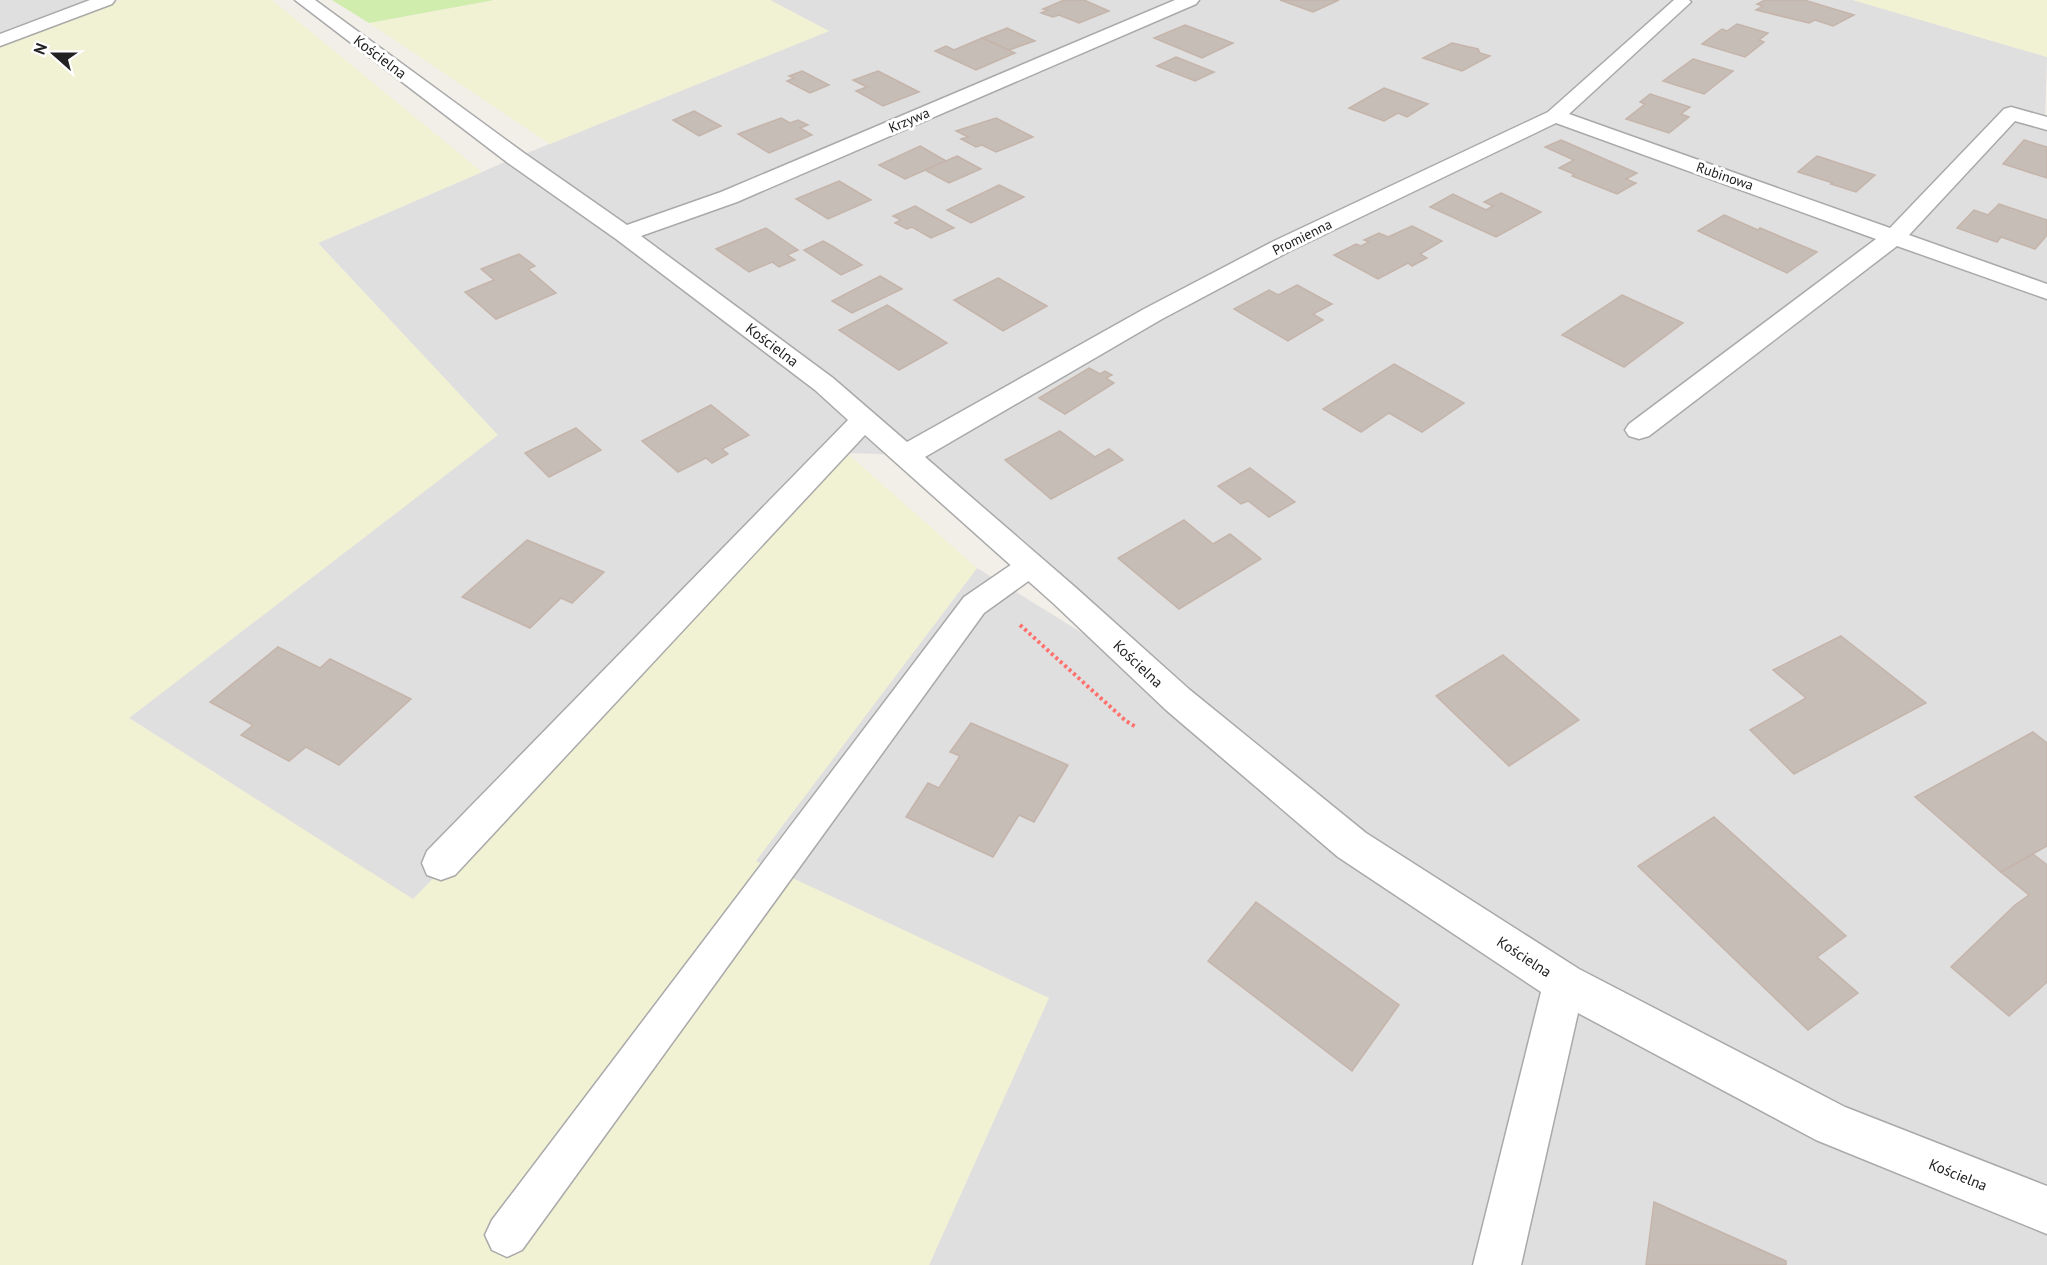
<svg xmlns="http://www.w3.org/2000/svg" width="2047" height="1265" font-family="'PT Sans',sans-serif">
<rect width="100%" height="100%" fill="#f2eee8"/>
<g fill="#e0dfdf">
<path d="M0 0H96L0 36Z"/>
<path d="M770 0H1853L2047 57 2045 119 2047 120V1265H929L1048 998 755 861 977 568 1181 694 906 455 847 453 413 900 129 718 497 435 318 243 505 162 828 31Z"/>
</g>
<g fill="#f1f1d4">
<path d="M122 0H272L482 172 318 243 498 435 129 718 413 899 847 453 977 568 756 861 1049 998 929 1265H0V47Z"/>
<path d="M494 0H770L829 31 550 144 369 23Z"/>
<path d="M1853 0H2047V57Z"/>
</g>
<path fill="#d1edad" d="M332 0H494L369 23Z"/>
<g fill="#c7bdb7" stroke="#c5b4aa" stroke-width="1.5">
<path d="M1064 0H1084L1109 11 1079 23 1059 15 1053 17 1041 13 1048 10 1043 9Z"/>
<path d="M1280 0H1339L1313 12Z"/>
<path d="M1765 0H1804L1854 15 1833 26 1815 20 1809 23 1756 10 1763 6 1757 4Z"/>
<path d="M1737 24 1768 33 1759 40 1764 42 1745 57 1702 44 1722 29 1727 31Z"/>
<path d="M1185 25 1233 43 1202 58 1154 38Z"/>
<path d="M1007 28 1035 41 1009 50 982 38Z"/>
<path d="M982 38 1015 53 976 70 935 51 946 46 954 50Z"/>
<path d="M1452 43 1478 49 1480 53 1490 56 1462 71 1423 58Z"/>
<path d="M1176 57 1214 72 1195 81 1157 66Z"/>
<path d="M1693 59 1733 71 1704 94 1663 81Z"/>
<path d="M802 71 829 85 810 93 787 81 794 78 789 76Z"/>
<path d="M878 71 919 92 883 106 856 91 867 87 853 80Z"/>
<path d="M1384 88 1428 104 1407 117 1398 113 1384 121 1349 108Z"/>
<path d="M1650 94 1690 107 1681 114 1689 117 1669 133 1626 119 1645 104 1640 102Z"/>
<path d="M694 111 721 126 699 136 673 120Z"/>
<path d="M781 118 790 123 798 120 808 125 800 128 812 135 769 153 738 134Z"/>
<path d="M996 118 1033 137 996 152 982 145 976 147 961 139 968 137 956 131Z"/>
<path d="M1561 140 1637 173 1626 179 1636 183 1617 194 1572 176 1574 174 1559 168 1574 160 1545 147Z"/>
<path d="M2024 140 2047 147V178L2003 164Z"/>
<path d="M920 146 946 161 905 179 879 165Z"/>
<path d="M957 156 981 169 949 183 925 170Z"/>
<path d="M1817 156 1875 175 1856 192 1831 184 1833 183 1798 172Z"/>
<path d="M839 181 871 200 828 219 796 199Z"/>
<path d="M999 185 1024 197 971 223 947 210Z"/>
<path d="M1501 193 1541 212 1496 237 1430 207 1453 194 1486 210 1493 206 1484 202Z"/>
<path d="M1999 204 2047 220V235L2035 249 2001 237 1997 242 1957 228 1974 210 1988 215Z"/>
<path d="M915 206 954 228 931 238 912 227 907 229 895 223 901 220 893 216Z"/>
<path d="M1724 215 1758 230 1760 228 1817 252 1787 273 1698 231Z"/>
<path d="M1412 226 1442 241 1420 254 1427 258 1412 266 1408 263 1378 279 1334 255 1356 244 1361 246 1369 242 1364 240 1379 233 1388 237Z"/>
<path d="M766 228 798 250 787 255 795 260 779 267 772 262 749 272 716 249Z"/>
<path d="M823 241 832 246 862 265 841 275 804 250Z"/>
<path d="M519 254 535 266 528 269 556 293 496 319 465 292 494 280 481 269Z"/>
<path d="M880 276 902 289 852 313 832 301Z"/>
<path d="M998 278 1047 306 1003 331 954 300Z"/>
<path d="M1297 285 1332 304 1313 314 1323 320 1288 341 1234 309 1269 290 1278 295Z"/>
<path d="M1622 295 1683 323 1624 367 1562 335Z"/>
<path d="M887 305 947 343 899 370 839 330Z"/>
<path d="M1394 364 1464 403 1422 432 1389 413 1361 432 1323 409Z"/>
<path d="M1089 368 1100 374 1105 371 1112 375 1106 378 1114 383 1065 414 1039 398Z"/>
<path d="M711 405 749 435 722 449 728 454 712 463 706 458 678 472 642 441Z"/>
<path d="M576 428 601 450 549 477 525 453Z"/>
<path d="M1060 431 1095 457 1109 449 1123 460 1051 499 1005 460Z"/>
<path d="M1250 468 1295 502 1269 517 1248 501 1241 504 1218 486Z"/>
<path d="M1184 520 1213 544 1230 534 1261 559 1179 609 1118 558Z"/>
<path d="M527 540 604 572 572 603 561 598 530 628 462 597Z"/>
<path d="M1841 636 1926 703 1794 774 1750 730 1806 698 1773 670Z"/>
<path d="M278 647 320 668 330 659 411 699 339 765 306 747 289 761 241 735 253 725 210 702Z"/>
<path d="M1503 655 1579 720 1509 766 1436 696Z"/>
<path d="M971 723 1068 765 1034 822 1019 815 993 857 906 817 928 783 939 788 960 756 950 752Z"/>
<path d="M2033 732 2047 743V846L2001 872 1915 797Z"/>
<path d="M1714 817 1846 936 1817 957 1858 993 1808 1030 1638 866Z"/>
<path d="M2033 854 2047 865V982L2009 1016 1951 967 2015 905 2029 895 2001 872Z"/>
<path d="M1256 902 1399 1005 1352 1071 1208 961Z"/>
<path d="M1654 1202 1786 1261V1265H1646Z"/>
</g>
<g fill="none" stroke-linecap="round" stroke-linejoin="round">
<g stroke="#a9a9a9" stroke-width="3">
<path id="lane" d="M1031 555 1041 558 1045 565 1041 572 984 613 522 1250 507 1257 492 1250 485 1235 492 1220 964 597 1021 558Z"/>
</g>
<g stroke="#a9a9a9" stroke-width="3">
<g id="street">
<path d="M90 0H115L112 4 0 46V34Z"/>
<path d="M295 0H315L524 153 627 225 721 192 1175 0H1199L1196 4 737 202 641 236 833 378 907 442 1144 309 1274 241 1548 112 1674 0H1689L1691 2 1569 114 1890 228 2004 109 2011 107 2047 117V130L2015 121 1909 235 2047 284V299L1897 246 1649 436 1639 439 1629 436 1625 430 1629 424 1876 239 1556 123 1290 251 1162 319 925 457 1075 587 1190 690 1366 833 1579 969 1845 1107 2047 1186V1234L1816 1140 1578 1013 1521 1265H1473L1541 992 1338 857 1166 710 1053 603 865 435 455 875 441 880 427 875 422 863 427 851 848 420 815 390 616 239 508 163Z"/>
</g>
</g>
<path stroke="#ff716d" stroke-width="4" stroke-dasharray="3 3" stroke-linecap="butt" d="M1020 625 1126 721 1136 727"/>
<use href="#lane" fill="#fff" fill-rule="evenodd"/>
<use href="#street" fill="#fff" fill-rule="evenodd"/>
</g>
<g text-anchor="middle" stroke-width="6" stroke-linejoin="round" paint-order="stroke">
<g font-size="14" fill="#222" stroke="#fff">
<text transform="translate(909 120) rotate(-23)" y="5">Krzywa</text>
<text transform="translate(1725 176) rotate(19)" y="5">Rubinowa</text>
<text transform="translate(1302 237) rotate(-26)" y="5">Promienna</text>
</g>
<g font-size="15" fill="#222" stroke="#fff">
<text transform="translate(380 57) rotate(37)" y="5">Kościelna</text>
<text transform="translate(772 345) rotate(37)" y="5">Kościelna</text>
<text transform="translate(1138 664) rotate(43)" y="5">Kościelna</text>
<text transform="translate(1524 957) rotate(33)" y="5">Kościelna</text>
<text transform="translate(1958 1175) rotate(22)" y="5">Kościelna</text>
</g>
</g>
<g transform="translate(54 54) rotate(291)" stroke="#ffffff" stroke-width="4.5" paint-order="stroke">
<path d="M0-4.5L10 22L0 15L-10 22Z" fill="#222222"/>
<text y="-9" font-size="16" font-weight="bold" text-anchor="middle" fill="#222222">N</text>
</g>
</svg>
